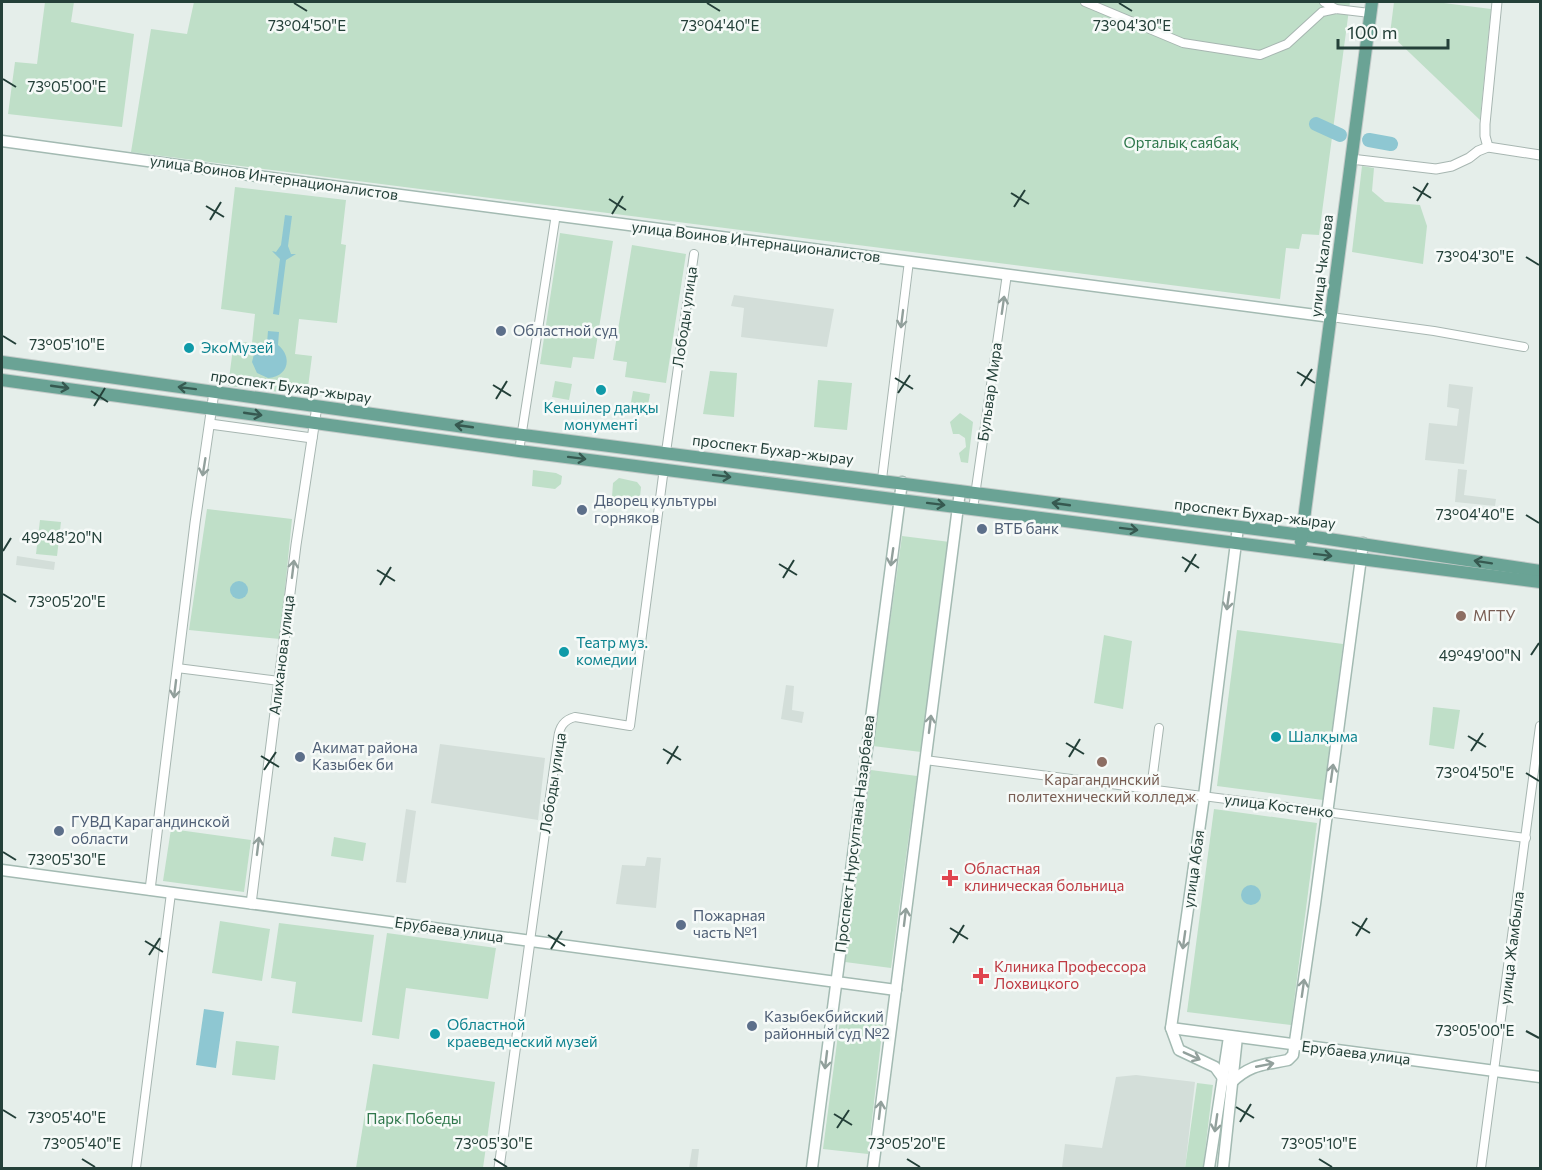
<svg xmlns="http://www.w3.org/2000/svg" width="1542" height="1170" font-family="Commissioner,sans-serif">
<rect width="100%" height="100%" fill="#e5eeea"/>
<g fill="#d3ded9">
<path d="M734 295 834 309 827 347 741 337 744 308 731 306Z"/>
<path d="M1449 384 1473 387 1464 464 1425 460 1429 423 1457 426 1459 409 1447 407Z"/>
<path d="M1458 469 1467 470 1464 495 1496 499 1495 506 1455 502Z"/>
<path d="M17 556 55 562 54 570 16 565Z"/>
<path d="M786 685 794 686 792 710 804 712 802 723 781 719Z"/>
<path d="M440 744 545 758 538 820 431 803Z"/>
<path d="M406 809 416 811 406 883 396 882Z"/>
<path d="M647 857 661 858 656 908 616 904 622 865 645 866Z"/>
<path d="M1136 1075 1195 1082 1185 1168H1062L1065 1144 1102 1148 1116 1077Z"/>
<path d="M692 1149H699L697 1168H689Z"/>
</g>
<g fill="#bfdfc8">
<path d="M45 2H74L71 22 134 34 122 127 8 114 15 62 37 64Z"/>
<path d="M194 2H1350L1319 235 1302 234 1299 249 1286 248 1280 299 131 152 151 29 187 34Z"/>
<path d="M1394 2H1436L1491 9 1480 120 1390 34Z"/>
<path d="M1362 166 1374 168 1372 191 1385 202 1420 205 1427 226 1423 264 1352 252Z"/>
<path d="M235 187 346 200 341 244 346 245 337 323 299 319 295 354 312 356 307 395 228 386 234 341 252 343 255 314 221 309Z"/>
<path d="M560 233 613 241 594 359 573 357 571 368 540 364Z"/>
<path d="M632 245 686 254 666 383 625 377 627 362 613 360Z"/>
<path d="M710 371 737 373 734 417 703 414Z"/>
<path d="M818 380 852 383 847 430 814 427Z"/>
<path d="M555 381 572 384 569 400 552 397Z"/>
<path d="M633 391 650 394 647 411 630 408Z"/>
<path d="M960 413 973 422 968 463 961 462 959 453 966 447 965 438 959 434H953L950 422Z"/>
<path d="M533 470 556 473 562 476 561 484 555 489 532 486Z"/>
<path d="M619 478 637 482 641 487 640 497 634 501 612 497 613 483Z"/>
<path d="M207 509 292 519 280 639 189 630Z"/>
<path d="M40 520 61 522 57 556 36 554Z"/>
<path d="M902 536 950 542 921 752 873 746Z"/>
<path d="M1237 630 1343 644 1323 800 1217 786Z"/>
<path d="M1104 635 1132 641 1123 709 1094 703Z"/>
<path d="M1433 707 1460 710 1454 749 1429 745Z"/>
<path d="M871 770 917 776 891 968 845 962Z"/>
<path d="M1214 809 1317 823 1291 1025 1187 1012Z"/>
<path d="M171 829 251 840 244 892 163 881Z"/>
<path d="M334 837 366 843 363 861 331 856Z"/>
<path d="M220 921 270 929 262 981 212 973Z"/>
<path d="M279 923 374 935 362 1022 292 1013 296 982 271 978Z"/>
<path d="M387 933 496 948 488 999 406 988 399 1039 372 1035Z"/>
<path d="M841 1012 884 1016 868 1154 823 1149Z"/>
<path d="M236 1041 279 1046 275 1080 232 1075Z"/>
<path d="M373 1064 495 1082 483 1168H356Z"/>
<path d="M1197 1083 1213 1085 1203 1168H1185Z"/>
</g>
<g fill="#8ec7d2">
<path d="M285 215 292 216 288 246 291 254H296L286 260 279 315 273 314 280 259 272 251 276 252 281 245Z"/>
<path d="M268 331 279 332 278 345C293 357 288 377 268 378L257 373 252 362 255 350 267 343Z"/>
<circle cx="239" cy="590" r="9"/>
<circle cx="1251" cy="895" r="10"/>
<path d="M204 1009 224 1012 216 1068 196 1065Z"/>
</g>
<g fill="none" stroke-linecap="round" stroke-linejoin="round">
<g stroke="#8ec7d2" stroke-width="14">
<path d="M1316 124 1340 135"/>
<path d="M1369 140 1391 144"/>
</g>
<g stroke="#a7b6b1" stroke-width="10">
<g id="minor">
<path d="M1085 2 1183 43 1260 55 1287 44 1322 12 1336 9 1370 13"/>
<path d="M1324 2 1336 9"/>
<path d="M1331 317 1434 331 1524 347"/>
<path d="M519 451 556 214"/>
<path d="M666 452 694 254"/>
<path d="M882 479 909 261"/>
<path d="M973 509 1007 274"/>
<path d="M177 668 279 681"/>
<path d="M925 760 1526 838"/>
<path d="M1151 789 1159 728"/>
<path d="M530 941 558 739C559 728 563 720 575 717L630 726 664 468"/>
<path d="M136 1168 171 893"/>
<path d="M1481 1168 1540 726"/>
</g>
</g>
<g stroke="#a7b6b1" stroke-width="11">
<g id="tertiary">
<path d="M1488 147 1485 136V124L1497 2"/>
<path d="M1351 159 1436 169 1452 166 1469 158 1478 151 1488 147 1540 155"/>
<path d="M210 424 312 438"/>
<path d="M150 890 195 523 214 392"/>
<path d="M251 904 296 545 317 406"/>
<path d="M499 1168 530 941"/>
</g>
</g>
<g stroke="#a3bab2" stroke-width="13">
<g id="secondary">
<path d="M2 141 286 180 1331 317"/>
<path d="M2 870 896 990"/>
<path d="M1171 1028 1540 1077"/>
<path d="M1223 1078 1215 1067 1179 1050 1171 1028 1204 796 1238 527"/>
<path d="M1231 1083C1250 1064 1264 1065 1288 1060L1293 1055 1315 904 1363 543"/>
<path d="M812 1168 902 482"/>
<path d="M873 1168 960 491"/>
<path d="M1209 1168 1229 1037"/>
<path d="M1223 1168 1237 1037"/>
</g>
</g>
<g stroke="#c2cac8" stroke-width="14">
<g id="primary">
<path d="M2 362 500 432 1302 535 1540 571"/>
<path d="M2 380 519 451 1540 582"/>
<path d="M1301 542 1372 2"/>
</g>
</g>
<use href="#minor" stroke="#fff" stroke-width="8"/>
<use href="#tertiary" stroke="#fff" stroke-width="9"/>
<use href="#secondary" stroke="#fff" stroke-width="10"/>
<use href="#primary" stroke="#6aa395" stroke-width="12"/>
</g>
<defs><path id="oneway-shaft" d="M-6 0H5M1.5-3L5.5 0L1.5 3" fill="none" stroke-width="1.6" stroke-linecap="round" stroke-linejoin="round" transform="scale(1.5)"/></defs>
<g stroke="#92a09c">
<use href="#oneway-shaft" transform="translate(1003 305) rotate(-82)"/>
<use href="#oneway-shaft" transform="translate(902 319) rotate(97)"/>
<use href="#oneway-shaft" transform="translate(204 467) rotate(99)"/>
<use href="#oneway-shaft" transform="translate(892 557) rotate(98)"/>
<use href="#oneway-shaft" transform="translate(293 569) rotate(-83)"/>
<use href="#oneway-shaft" transform="translate(1228 601) rotate(98)"/>
<use href="#oneway-shaft" transform="translate(175 689) rotate(97)"/>
<use href="#oneway-shaft" transform="translate(930 724) rotate(-83)"/>
<use href="#oneway-shaft" transform="translate(1332 773) rotate(-82)"/>
<use href="#oneway-shaft" transform="translate(258 846) rotate(-83)"/>
<use href="#oneway-shaft" transform="translate(905 917) rotate(-83)"/>
<use href="#oneway-shaft" transform="translate(1184 940) rotate(98)"/>
<use href="#oneway-shaft" transform="translate(1303 988) rotate(-82)"/>
<use href="#oneway-shaft" transform="translate(1192 1056) rotate(24)"/>
<use href="#oneway-shaft" transform="translate(826 1060) rotate(97)"/>
<use href="#oneway-shaft" transform="translate(1265 1065) rotate(-11)"/>
<use href="#oneway-shaft" transform="translate(880 1110) rotate(-83)"/>
<use href="#oneway-shaft" transform="translate(1216 1123) rotate(98)"/>
</g>
<g stroke="#365950">
<use href="#oneway-shaft" transform="translate(60 387) rotate(8)"/>
<use href="#oneway-shaft" transform="translate(187 388) rotate(-173)"/>
<use href="#oneway-shaft" transform="translate(253 414) rotate(8)"/>
<use href="#oneway-shaft" transform="translate(464 426) rotate(-172)"/>
<use href="#oneway-shaft" transform="translate(577 458) rotate(7)"/>
<use href="#oneway-shaft" transform="translate(722 476) rotate(7)"/>
<use href="#oneway-shaft" transform="translate(936 504) rotate(7)"/>
<use href="#oneway-shaft" transform="translate(1061 504) rotate(-172)"/>
<use href="#oneway-shaft" transform="translate(1129 529) rotate(7)"/>
<use href="#oneway-shaft" transform="translate(1323 555) rotate(7)"/>
<use href="#oneway-shaft" transform="translate(1483 562) rotate(-171)"/>
</g>
<path fill="none" stroke="#244039" stroke-width="2" d="M294 3 307 11M707 3 720 11M1119 3 1132 11M3 79 16 87M1413 187 1431 198M1011 193 1029 204M609 199 626 210M1417 201 1428 183M206 206 224 217M1014 207 1025 190M612 214 623 196M210 220 221 202M1526 257 1539 265M3 336 16 344M1297 372 1315 383M895 378 913 389M493 385 511 396M1301 386 1312 369M91 391 108 402M898 393 910 375M496 399 507 381M94 406 105 388M1526 515 1539 523M3 551 11 538M1182 557 1199 568M779 564 797 575M377 570 395 581M1185 572 1196 554M783 578 794 560M380 585 391 567M3 594 16 602M1531 655 1539 643M1468 736 1486 747M1066 743 1084 754M663 749 681 760M1471 751 1483 733M261 756 279 767M1069 757 1080 739M667 764 678 746M264 770 276 752M1526 773 1539 781M3 852 16 860M1352 922 1370 933M950 928 968 939M548 935 565 946M1356 936 1367 918M145 941 163 952M953 943 964 925M551 949 562 931M149 955 160 938M1526 1031 1539 1038M1236 1107 1254 1118M3 1110 16 1118M834 1114 852 1125M1240 1122 1251 1104M837 1128 849 1110M82 1159 95 1167M494 1159 507 1167M907 1159 920 1167M1319 1159 1332 1167"/>
<g fill="#5c6f8a" stroke="#f6faf8" stroke-width="2">
<circle cx="501" cy="331" r="6"/>
<circle cx="582" cy="510" r="6"/>
<circle cx="982" cy="529" r="6"/>
<circle cx="300" cy="757" r="6"/>
<circle cx="59" cy="831" r="6"/>
<circle cx="681" cy="925" r="6"/>
<circle cx="752" cy="1026" r="6"/>
</g>
<g fill="#0f9aa8" stroke="#f6faf8" stroke-width="2">
<circle cx="189" cy="348" r="6"/>
<circle cx="601" cy="390" r="6"/>
<circle cx="564" cy="652" r="6"/>
<circle cx="1276" cy="737" r="6"/>
<circle cx="435" cy="1034" r="6"/>
</g>
<g fill="#8d6e63" stroke="#f6faf8" stroke-width="2">
<circle cx="1461" cy="616" r="6"/>
<circle cx="1102" cy="762" r="6"/>
</g>
<g fill="#e0444e" stroke="#f6faf8" stroke-width="2">
<path d="M947 869h6v6h6v6h-6v6h-6v-6h-6v-6h6z"/>
<path d="M978 967h6v6h6v6h-6v6h-6v-6h-6v-6h6z"/>
</g>
<g text-anchor="middle" stroke-width="5" stroke-linejoin="round" paint-order="stroke">
<g font-size="15" fill="#2e774b" stroke="#f6faf8">
<text x="1181" y="148">Орталық саябақ</text>
<text x="414" y="1124">Парк Победы</text>
</g>
<g font-size="15" fill="#244039" stroke="#f6faf8">
<text transform="translate(274 178) rotate(8)" y="5">улица Воинов Интернационалистов</text>
<text transform="translate(756 242) rotate(7)" y="5">улица Воинов Интернационалистов</text>
<text transform="translate(1322 266) rotate(-83)" y="5">улица Чкалова</text>
<text transform="translate(685 317) rotate(-82)" y="5">Лободы улица</text>
<text transform="translate(291 387) rotate(8)" y="5">проспект Бухар-жырау</text>
<text transform="translate(990 392) rotate(-82)" y="5">Бульвар Мира</text>
<text transform="translate(773 450) rotate(7)" y="5">проспект Бухар-жырау</text>
<text transform="translate(1255 514) rotate(7)" y="5">проспект Бухар-жырау</text>
<text transform="translate(282 655) rotate(-83)" y="5">Алиханова улица</text>
<text transform="translate(553 783) rotate(-81)" y="5">Лободы улица</text>
<text transform="translate(1279 806) rotate(7)" y="5">улица Костенко</text>
<text transform="translate(855 834) rotate(-83)" y="5">Проспект Нурсултана Назарбаева</text>
<text transform="translate(1194 869) rotate(-82)" y="5">улица Абая</text>
<text transform="translate(449 930) rotate(8)" y="5">Ерубаева улица</text>
<text transform="translate(1512 948) rotate(-83)" y="5">улица Жамбыла</text>
<text transform="translate(1356 1053) rotate(7)" y="5">Ерубаева улица</text>
</g>
<g font-size="15" fill="#4e5e75" stroke="#f6faf8" text-anchor="start">
<text x="513" y="336">Областной суд</text>
<text x="594" y="506">Дворец культуры<tspan x="594" dy="17">горняков</tspan></text>
<text x="994" y="534">ВТБ банк</text>
<text x="312" y="753">Акимат района<tspan x="312" dy="17">Казыбек би</tspan></text>
<text x="71" y="827">ГУВД Карагандинской<tspan x="71" dy="17">области</tspan></text>
<text x="693" y="921">Пожарная<tspan x="693" dy="17">часть №1</tspan></text>
<text x="764" y="1022">Казыбекбийский<tspan x="764" dy="17">районный суд №2</tspan></text>
</g>
<g font-size="15" fill="#0d838f" stroke="#f6faf8" text-anchor="start">
<text x="201" y="353">ЭкоМузей</text>
<text x="601" y="413" text-anchor="middle">Кеншілер даңқы<tspan x="601" dy="17">монументі</tspan></text>
<text x="576" y="648">Театр муз.<tspan x="576" dy="17">комедии</tspan></text>
<text x="1288" y="742">Шалқыма</text>
<text x="447" y="1030">Областной<tspan x="447" dy="17">краеведческий музей</tspan></text>
</g>
<g font-size="15" fill="#785e54" stroke="#f6faf8" text-anchor="start">
<text x="1473" y="621">МГТУ</text>
<text x="1102" y="785" text-anchor="middle">Карагандинский<tspan x="1102" dy="17">политехнический колледж</tspan></text>
</g>
<g font-size="15" fill="#be3a42" stroke="#f6faf8" text-anchor="start">
<text x="964" y="874">Областная<tspan x="964" dy="17">клиническая больница</tspan></text>
<text x="994" y="972">Клиника Профессора<tspan x="994" dy="17">Лохвицкого</tspan></text>
</g>
</g>
<g font-size="15" text-anchor="middle" fill="#244039" stroke="#f6faf8" stroke-width="5" stroke-linejoin="round" paint-order="stroke">
<text x="307" y="31">73°04'50"E</text>
<text x="720" y="31">73°04'40"E</text>
<text x="1132" y="31">73°04'30"E</text>
<text x="67" y="92">73°05'00"E</text>
<text x="1475" y="262">73°04'30"E</text>
<text x="67" y="350">73°05'10"E</text>
<text x="1475" y="520">73°04'40"E</text>
<text x="62" y="543">49°48'20"N</text>
<text x="67" y="607">73°05'20"E</text>
<text x="1480" y="661">49°49'00"N</text>
<text x="1475" y="778">73°04'50"E</text>
<text x="67" y="865">73°05'30"E</text>
<text x="1475" y="1036">73°05'00"E</text>
<text x="67" y="1123">73°05'40"E</text>
<text x="82" y="1149">73°05'40"E</text>
<text x="494" y="1149">73°05'30"E</text>
<text x="907" y="1149">73°05'20"E</text>
<text x="1319" y="1149">73°05'10"E</text>
</g>
<rect width="1542" height="1170" fill="none" stroke="#244039" stroke-width="6"/>
<path d="M1338 39v9h110v-9" fill="none" stroke="#244039" stroke-width="3"/>
<text x="1347" y="39" font-size="18" fill="#244039" stroke="#f6faf8" stroke-width="4.5" paint-order="stroke">100 m</text>
</svg>
